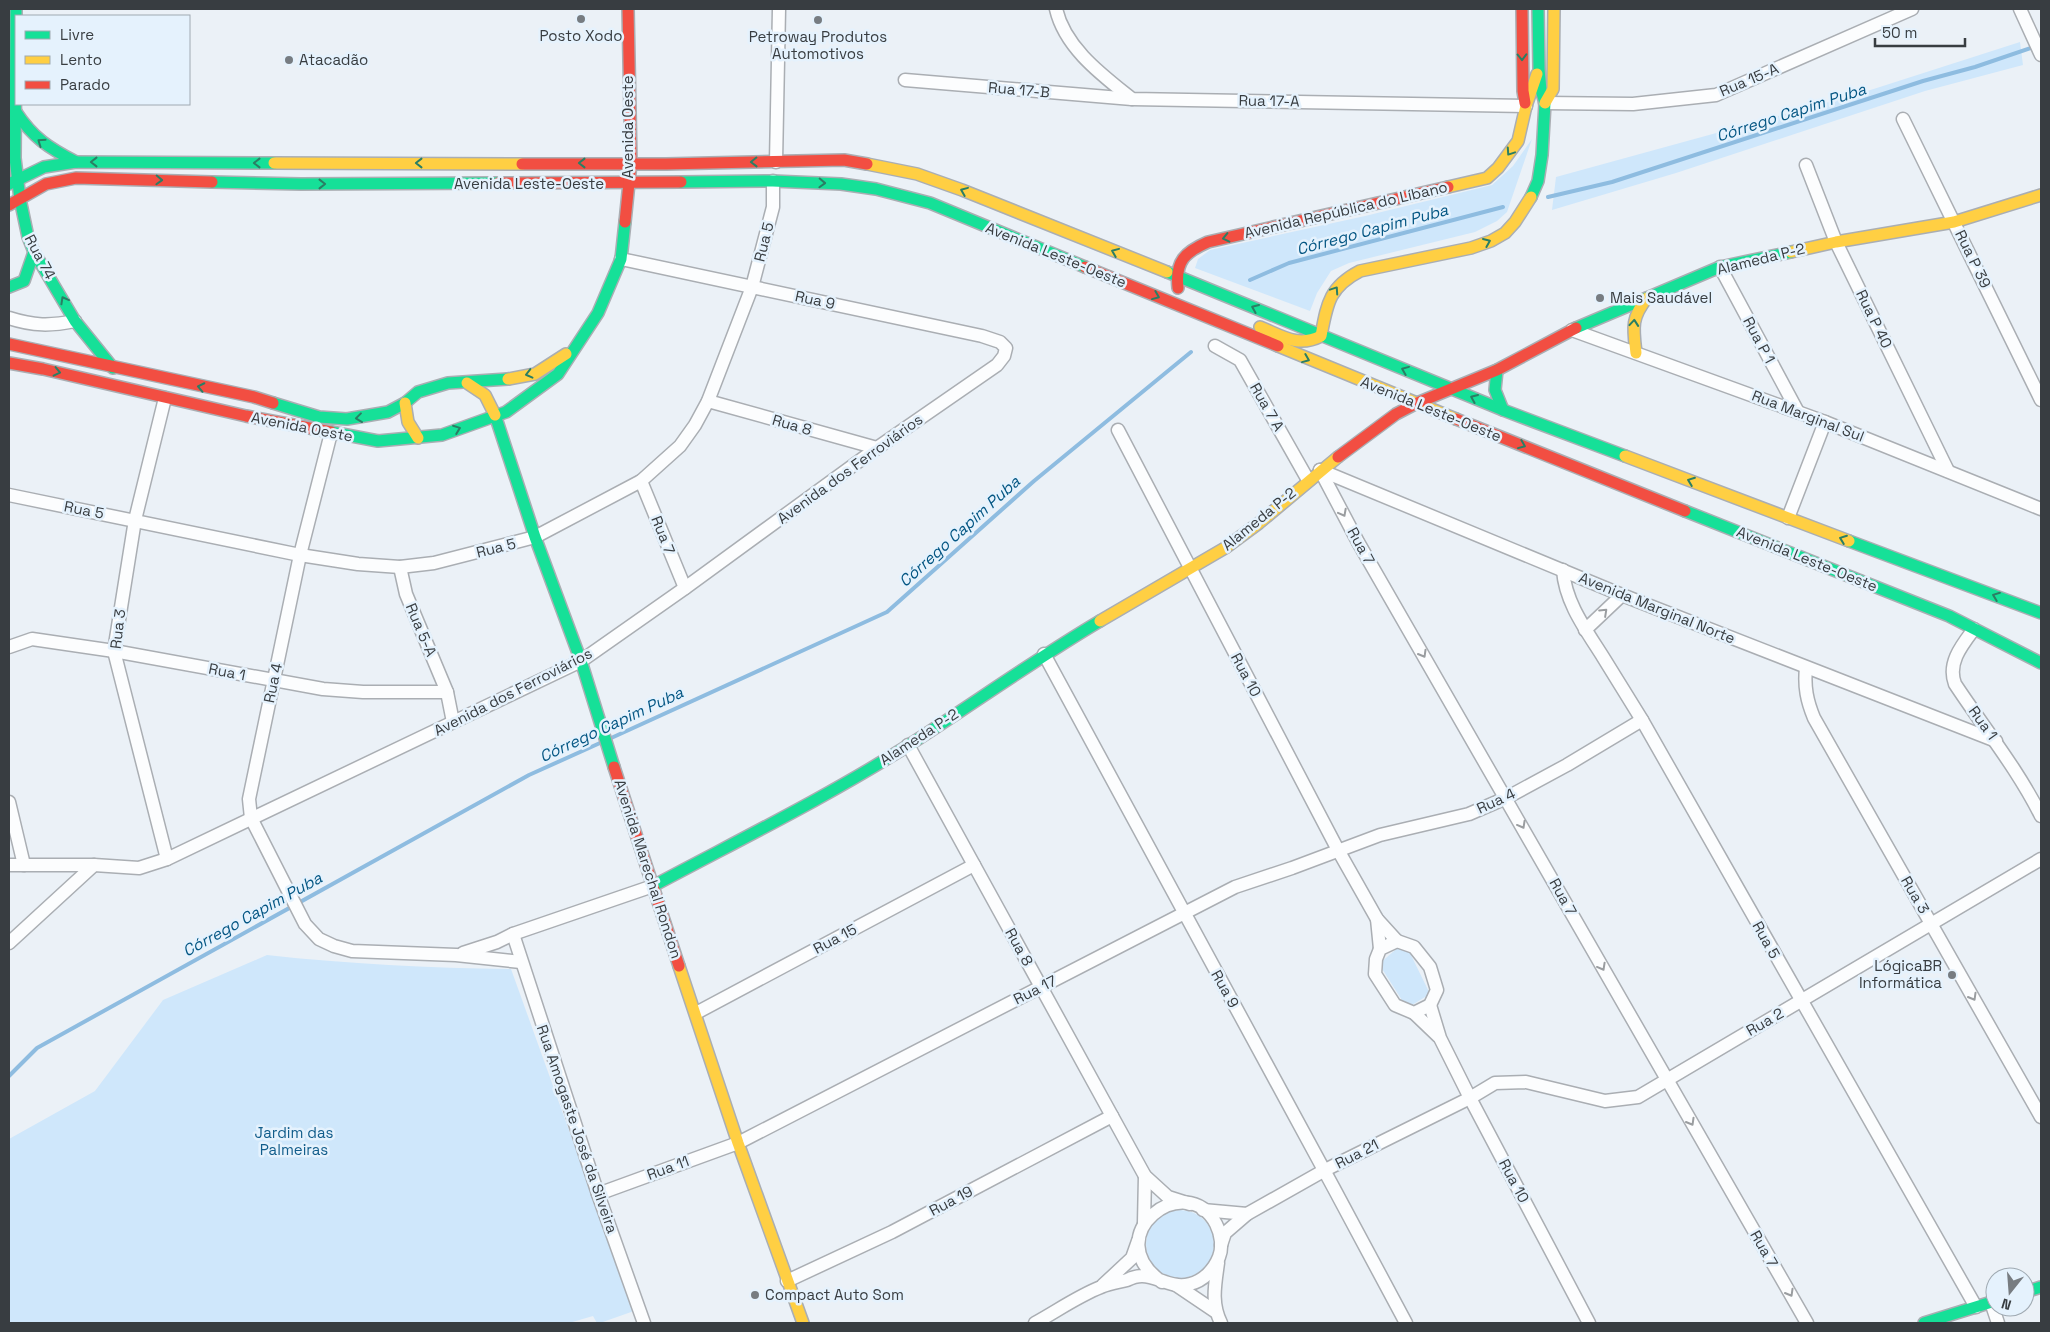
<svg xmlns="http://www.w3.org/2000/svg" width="2050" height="1332" font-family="'Space Grotesk',sans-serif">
<rect width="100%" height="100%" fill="#ebf1f7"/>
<g fill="#cfe7fb">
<path d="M2020 42 2023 65 1925 91 1676 173 1552 210 1556 177 1858 94Z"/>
<path d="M1532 139 1507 212 1497 221 1475 232 1349 263 1331 271 1317 293 1310 311 1195 268 1198 259 1210 250 1365 216 1492 185 1513 166Z"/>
<path d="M1401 945 1410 953 1430 994 1407 1008 1379 964Z"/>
<path d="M267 955C348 964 430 968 511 969L634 1311 600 1323H597L593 1316 569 1323H9V1139L95 1091 163 1000Z"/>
<circle cx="1180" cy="1244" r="34"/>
</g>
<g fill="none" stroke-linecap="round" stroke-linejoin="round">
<g stroke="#8ebce0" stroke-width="4">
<path d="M1548 197 1612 182 1923 81 1975 67 2034 47"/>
<path d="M1250 280 1289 263 1503 207"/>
<path d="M609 739 887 612 1034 481 1191 352"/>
<path d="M9 1076 37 1048 529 775 600 743"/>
</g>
<g stroke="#aaaeb3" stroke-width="15">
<g id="street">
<path d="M1056 9C1065 48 1102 75 1132 99L1526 106"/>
<path d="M2020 9 2041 55"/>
<path d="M905 80 1132 99"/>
<path d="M1545 103 1633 104 1716 95 1912 9"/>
<path d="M1903 119 2041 400"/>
<path d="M776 162 779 9"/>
<path d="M1806 165 1836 242 1948 471"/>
<path d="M1720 267 1798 412"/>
<path d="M9 318C34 326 50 326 75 321"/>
<path d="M1572 330 1825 422 2041 509"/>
<path d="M1215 346 1240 360 1308 480"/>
<path d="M165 398 135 520 114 651 167 859"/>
<path d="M708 401 877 448"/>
<path d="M1118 430 1338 850 1377 919 1397 941"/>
<path d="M331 433 300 555 249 799 251 818 305 924 319 939 334 946 352 951 456 955 521 962"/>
<path d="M1320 470 1358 542 1807 1323"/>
<path d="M1320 470 1622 595 1996 741"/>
<path d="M641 481 685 588"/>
<path d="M9 495 300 555 358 564 400 567 434 563 535 537 641 481 680 446 695 425 708 401 752 287 773 207V181"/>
<path d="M1788 518 1825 422"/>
<path d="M400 567 406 594 447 692 453 722"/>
<path d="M1563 570C1565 602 1586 630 1603 657 1616 678 1629 699 1642 720L1976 1307"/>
<path d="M1974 629C1962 645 1947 663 1955 684 1984 728 2017 768 2041 816"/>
<path d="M1585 630 1622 595"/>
<path d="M9 647 32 639 114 651 323 689 363 692H447"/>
<path d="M1044 654C1164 877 1287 1099 1406 1323"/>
<path d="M1806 668C1804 687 1807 701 1814 718L2041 1117"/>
<path d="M908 745 1145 1176 1168 1197 1190 1204"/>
<path d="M9 802 24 865"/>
<path d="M9 865H94L139 868 167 859 581 661 685 588 877 448 997 365 1004 356 1006 348 1000 342 982 336 621 259"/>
<path d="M1377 919 1380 949"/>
<path d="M513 934 598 1194 644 1323"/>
<path d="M1397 941 1414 947 1430 967 1437 990 1430 1005 1414 1013 1395 1005 1375 974 1376 959 1380 949Z"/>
<path d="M9 943 94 865"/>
<path d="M463 953 497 942 513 934 653 886"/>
<path d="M1430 1005 1440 1038 1470 1098 1589 1323"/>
<path d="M696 1013 974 865"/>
<path d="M1414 1013 1438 1036"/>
<path d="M598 1194 738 1143 1235 887 1292 868 1380 835 1469 814 1506 798 1567 765 1642 720"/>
<path d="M1203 1210 1247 1214"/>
<path d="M1144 1223 1145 1176"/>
<path d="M1221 1245 1225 1233 1247 1214 1325 1170 1470 1098 1495 1083 1526 1082 1605 1101 1638 1097 2041 859"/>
<path d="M1218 1263C1215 1285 1211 1303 1221 1323"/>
<path d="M787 1281 892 1232 1112 1116"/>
<path d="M1103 1285 1132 1258 1138 1241"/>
<path d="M1176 1285 1216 1312"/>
<path d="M1991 1302 1998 1323"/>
<path d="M1035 1323C1057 1311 1078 1296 1101 1287 1109 1283 1119 1282 1127 1280 1131 1278 1137 1276 1142 1276 1158 1276 1171 1289 1190 1284 1203 1281 1214 1270 1219 1257 1223 1247 1221 1234 1216 1224 1186 1167 1096 1236 1162 1282"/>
</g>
</g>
<g stroke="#aaaeb3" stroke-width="14">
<g id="fast">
<path d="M16 9 15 158 20 199 28 237 34 252 75 321 113 368"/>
<path d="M16 112C33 138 49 148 76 162"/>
<path d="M212 182 301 184 498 183"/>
<path d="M681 182 773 181 841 184 876 189 930 203 1085 267"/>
<path d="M9 184 44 167 76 162 274 163"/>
<path d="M1531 197 1538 181 1542 155 1545 103 1541 90 1539 69 1538 9"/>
<path d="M1167 272 1503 410 1625 456"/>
<path d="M9 287 24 281 34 252"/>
<path d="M1576 328 1720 267 1791 252"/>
<path d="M1497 370 1495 390 1503 410"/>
<path d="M273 403 319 417 347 419 388 412 405 403 418 392 448 383 508 379"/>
<path d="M495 415 535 537 581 661 614 767"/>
<path d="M331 432 378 441 442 435 506 412 558 374 598 313 621 259 625 222"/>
<path d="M1685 511 1949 616 2041 663"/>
<path d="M1849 541 2041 613"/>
<path d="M653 886C739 840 827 797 909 745 973 704 1034 660 1100 621"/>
<path d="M2025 1292 2041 1287"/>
<path d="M1924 1323 1995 1301"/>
</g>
</g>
<g stroke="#aaaeb3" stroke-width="14">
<g id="slow">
<path d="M1545 103 1553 89 1554 9"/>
<path d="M274 163 522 164"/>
<path d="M867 164 917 174 962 190 1167 272"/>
<path d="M1448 187 1487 178 1498 168 1518 141 1526 106 1537 74"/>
<path d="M1791 252 1836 242 1954 222 2041 195"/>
<path d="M1260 327C1282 336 1298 348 1321 336 1327 304 1329 287 1360 271L1471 248 1491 241 1505 233 1515 222 1531 197"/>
<path d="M1278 346 1456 419"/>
<path d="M1636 353C1633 328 1631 318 1647 298"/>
<path d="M508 379 535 374 566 354"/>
<path d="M467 383 485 395 495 415"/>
<path d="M405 403 408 422 418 438"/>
<path d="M1625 456 1849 541"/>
<path d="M1100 621 1225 548 1259 523 1338 457"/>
<path d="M679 966 738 1143 803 1323"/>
</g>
</g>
<g stroke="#aaaeb3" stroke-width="14">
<g id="jam">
<path d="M1522 9 1523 91 1525 103"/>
<path d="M522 164H666L844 160 867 164"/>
<path d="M498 183 681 182"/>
<path d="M9 205 46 184 76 178 212 182"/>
<path d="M625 222 631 163 628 9"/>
<path d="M1085 267 1278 346"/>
<path d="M1178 288C1175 261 1185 252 1208 242L1448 187"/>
<path d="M9 344 254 397 273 403"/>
<path d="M9 363 43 369 246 416 331 432"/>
<path d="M1456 419 1685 511"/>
<path d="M1338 457 1396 414 1417 403 1497 370 1576 328"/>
<path d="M614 767 679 966"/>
</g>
</g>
<use href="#street" stroke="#fcfdfe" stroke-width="12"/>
<use href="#fast" stroke="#16e098" stroke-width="11"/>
<use href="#slow" stroke="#ffcf43" stroke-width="11"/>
<use href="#jam" stroke="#f24e42" stroke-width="11"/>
</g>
<defs><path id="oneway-chevron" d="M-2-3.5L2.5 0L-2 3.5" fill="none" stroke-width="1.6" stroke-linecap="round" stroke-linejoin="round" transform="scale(1.25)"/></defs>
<g stroke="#2a7e64">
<use href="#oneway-chevron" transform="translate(1522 57) rotate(89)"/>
<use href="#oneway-chevron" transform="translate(41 142) rotate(-145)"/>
<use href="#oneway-chevron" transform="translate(1510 152) rotate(124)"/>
<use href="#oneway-chevron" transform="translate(94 162) rotate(-180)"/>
<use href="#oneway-chevron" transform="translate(754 162) rotate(179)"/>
<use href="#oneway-chevron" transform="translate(257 163) rotate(-180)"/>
<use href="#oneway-chevron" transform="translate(419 163) rotate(-180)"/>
<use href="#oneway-chevron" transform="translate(582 163) rotate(-180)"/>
<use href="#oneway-chevron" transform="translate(159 180) rotate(2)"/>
<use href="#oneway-chevron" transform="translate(822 183) rotate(2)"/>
<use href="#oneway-chevron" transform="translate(322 184)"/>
<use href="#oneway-chevron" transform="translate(964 191) rotate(-158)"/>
<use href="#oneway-chevron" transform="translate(1226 238) rotate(167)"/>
<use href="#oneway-chevron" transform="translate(1487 242) rotate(-23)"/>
<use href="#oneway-chevron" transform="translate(1115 252) rotate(-158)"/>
<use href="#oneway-chevron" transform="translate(1335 290) rotate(-56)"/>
<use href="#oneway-chevron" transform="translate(1156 296) rotate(22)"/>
<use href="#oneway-chevron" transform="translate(64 300) rotate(-119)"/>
<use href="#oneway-chevron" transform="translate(1255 308) rotate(-157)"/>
<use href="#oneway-chevron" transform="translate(1634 323) rotate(-85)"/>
<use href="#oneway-chevron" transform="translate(1306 359) rotate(22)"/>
<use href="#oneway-chevron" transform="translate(1405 370) rotate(-158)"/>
<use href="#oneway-chevron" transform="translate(57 372) rotate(13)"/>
<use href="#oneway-chevron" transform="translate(529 374) rotate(166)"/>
<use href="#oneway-chevron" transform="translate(201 387) rotate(-168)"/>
<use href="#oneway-chevron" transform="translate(1474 398) rotate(-157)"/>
<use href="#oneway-chevron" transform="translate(359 418) rotate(173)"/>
<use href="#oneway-chevron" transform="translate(457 429) rotate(-21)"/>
<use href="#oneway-chevron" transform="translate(1522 445) rotate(22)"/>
<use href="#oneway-chevron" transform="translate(1691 481) rotate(-159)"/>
<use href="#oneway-chevron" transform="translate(1843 539) rotate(-159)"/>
<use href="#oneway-chevron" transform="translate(1996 596) rotate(-159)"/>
</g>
<g stroke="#9a9da0">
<use href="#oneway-chevron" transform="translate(1343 513) rotate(62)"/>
<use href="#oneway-chevron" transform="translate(1604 612) rotate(-43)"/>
<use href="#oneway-chevron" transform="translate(1423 654) rotate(60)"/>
<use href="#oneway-chevron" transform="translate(1522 825) rotate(61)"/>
<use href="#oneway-chevron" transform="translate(1602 967) rotate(61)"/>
<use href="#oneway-chevron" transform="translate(1973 997) rotate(60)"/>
<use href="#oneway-chevron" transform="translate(1691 1122) rotate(60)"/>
<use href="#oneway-chevron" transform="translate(1790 1293) rotate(60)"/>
</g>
<g fill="#777c81" stroke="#e5f2fd" stroke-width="2">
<circle cx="581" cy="19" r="5"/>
<circle cx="818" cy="20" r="5"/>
<circle cx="289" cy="60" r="5"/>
<circle cx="1600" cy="298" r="5"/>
<circle cx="1952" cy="975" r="5"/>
<circle cx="755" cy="1295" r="5"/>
</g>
<g text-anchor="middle" stroke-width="5" stroke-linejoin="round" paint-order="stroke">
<g font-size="15" fill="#383d41" stroke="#e5f2fd" text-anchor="start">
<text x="581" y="41" text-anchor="middle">Posto Xodo</text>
<text x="818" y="42" text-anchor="middle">Petroway Produtos<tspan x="818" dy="17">Automotivos</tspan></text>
<text x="299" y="65">Atacadão</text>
<text x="1610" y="303">Mais Saudável</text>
<text x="1942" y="971" text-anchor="end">LógicaBR<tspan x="1942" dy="17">Informática</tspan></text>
<text x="765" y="1300">Compact Auto Som</text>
</g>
<g font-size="15" fill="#383d41" stroke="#e5f2fd">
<text transform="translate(1749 80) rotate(-23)" y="5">Rua 15-A</text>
<text transform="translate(1019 90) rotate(5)" y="5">Rua 17-B</text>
<text transform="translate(1269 101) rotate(1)" y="5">Rua 17-A</text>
<text transform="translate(628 127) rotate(-90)" y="5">Avenida Oeste</text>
<text x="529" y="189">Avenida Leste-Oeste</text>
<text transform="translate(1346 210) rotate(-13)" y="5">Avenida República do Líbano</text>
<text transform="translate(764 242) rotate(-76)" y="5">Rua 5</text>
<text transform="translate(1056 255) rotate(22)" y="5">Avenida Leste-Oeste</text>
<text transform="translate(40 257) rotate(62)" y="5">Rua 74</text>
<text transform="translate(1761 259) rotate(-14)" y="5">Alameda P-2</text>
<text transform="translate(1973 259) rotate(64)" y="5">Rua P 39</text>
<text transform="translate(815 300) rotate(12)" y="5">Rua 9</text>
<text transform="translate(1874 319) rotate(64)" y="5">Rua P 40</text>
<text transform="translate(1759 340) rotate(62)" y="5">Rua P 1</text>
<text transform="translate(1267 407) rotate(60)" y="5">Rua 7 A</text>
<text transform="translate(1431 409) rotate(22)" y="5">Avenida Leste-Oeste</text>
<text transform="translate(1808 416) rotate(21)" y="5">Rua Marginal Sul</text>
<text transform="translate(792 425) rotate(16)" y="5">Rua 8</text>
<text transform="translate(302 427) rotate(11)" y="5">Avenida Oeste</text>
<text transform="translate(850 469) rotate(-36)" y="5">Avenida dos Ferroviários</text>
<text transform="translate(84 510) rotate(11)" y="5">Rua 5</text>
<text transform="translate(1259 519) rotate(-39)" y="5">Alameda P-2</text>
<text transform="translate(663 535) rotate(68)" y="5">Rua 7</text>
<text transform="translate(1361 546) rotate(61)" y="5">Rua 7</text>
<text transform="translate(496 548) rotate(-14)" y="5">Rua 5</text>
<text transform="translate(1807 559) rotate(22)" y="5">Avenida Leste-Oeste</text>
<text transform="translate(1657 608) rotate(22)" y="5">Avenida Marginal Norte</text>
<text transform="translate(118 629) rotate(-83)" y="5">Rua 3</text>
<text transform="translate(421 630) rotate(67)" y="5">Rua 5-A</text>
<text transform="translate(227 672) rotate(11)" y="5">Rua 1</text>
<text transform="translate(1246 675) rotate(62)" y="5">Rua 10</text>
<text transform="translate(273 683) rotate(-78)" y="5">Rua 4</text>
<text transform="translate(513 692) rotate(-27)" y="5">Avenida dos Ferroviários</text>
<text transform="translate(1983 723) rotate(54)" y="5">Rua 1</text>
<text transform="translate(919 737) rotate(-33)" y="5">Alameda P-2</text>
<text transform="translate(1496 801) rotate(-25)" y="5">Rua 4</text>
<text transform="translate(648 869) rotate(72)" y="5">Avenida Marechal Rondon</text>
<text transform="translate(1915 895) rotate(60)" y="5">Rua 3</text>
<text transform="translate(1563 897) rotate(61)" y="5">Rua 7</text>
<text transform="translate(835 939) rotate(-28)" y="5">Rua 15</text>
<text transform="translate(1766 940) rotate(61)" y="5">Rua 5</text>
<text transform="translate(1019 947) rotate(61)" y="5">Rua 8</text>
<text transform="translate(1225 989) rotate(61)" y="5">Rua 9</text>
<text transform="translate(1035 990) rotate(-27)" y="5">Rua 17</text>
<text transform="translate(1765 1022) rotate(-30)" y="5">Rua 2</text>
<text transform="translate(577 1129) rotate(71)" y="5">Rua Amogaste José da Silveira</text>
<text transform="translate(1357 1154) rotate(-27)" y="5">Rua 21</text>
<text transform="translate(668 1168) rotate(-20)" y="5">Rua 11</text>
<text transform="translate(1514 1181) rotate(62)" y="5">Rua 10</text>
<text transform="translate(951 1201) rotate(-28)" y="5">Rua 19</text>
<text transform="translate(1764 1249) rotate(60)" y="5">Rua 7</text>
</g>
<g font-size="15" fill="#125d8b" stroke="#e5f2fd">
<text x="294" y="1138">Jardim das<tspan x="294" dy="17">Palmeiras</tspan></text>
</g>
<g font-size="16" font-style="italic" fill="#045683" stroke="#e5f2fd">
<text transform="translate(1791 112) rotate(-18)" y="6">Córrego Capim Puba</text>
<text transform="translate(1372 229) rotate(-15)" y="6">Córrego Capim Puba</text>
<text transform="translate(959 531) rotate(-42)" y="6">Córrego Capim Puba</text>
<text transform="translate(611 724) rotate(-25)" y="6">Córrego Capim Puba</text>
<text transform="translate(252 914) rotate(-29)" y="6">Córrego Capim Puba</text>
</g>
</g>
<rect width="2050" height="1332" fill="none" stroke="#383d41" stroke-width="20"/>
<rect x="15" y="15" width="175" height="90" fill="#e5f2fd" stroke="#a0aab2"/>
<rect x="25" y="31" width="25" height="8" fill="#16e098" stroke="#a0aab2"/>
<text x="60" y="40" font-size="15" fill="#383d41">Livre</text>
<rect x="25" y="56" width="25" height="8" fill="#ffcf43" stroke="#a0aab2"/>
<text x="60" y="65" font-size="15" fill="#383d41">Lento</text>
<rect x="25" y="81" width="25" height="8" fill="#f24e42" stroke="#a0aab2"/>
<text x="60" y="90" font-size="15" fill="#383d41">Parado</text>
<g transform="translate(2010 1292) rotate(197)"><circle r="24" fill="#e5f2fd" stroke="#a0aab2"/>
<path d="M0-4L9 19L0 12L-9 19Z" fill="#777c81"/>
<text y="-8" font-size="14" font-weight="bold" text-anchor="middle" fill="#383d41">N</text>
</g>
<path d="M1875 38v8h90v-8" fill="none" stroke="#383d41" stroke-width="2.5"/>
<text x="1882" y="38" font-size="15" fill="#383d41" stroke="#e5f2fd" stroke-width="4" paint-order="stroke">50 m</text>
</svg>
